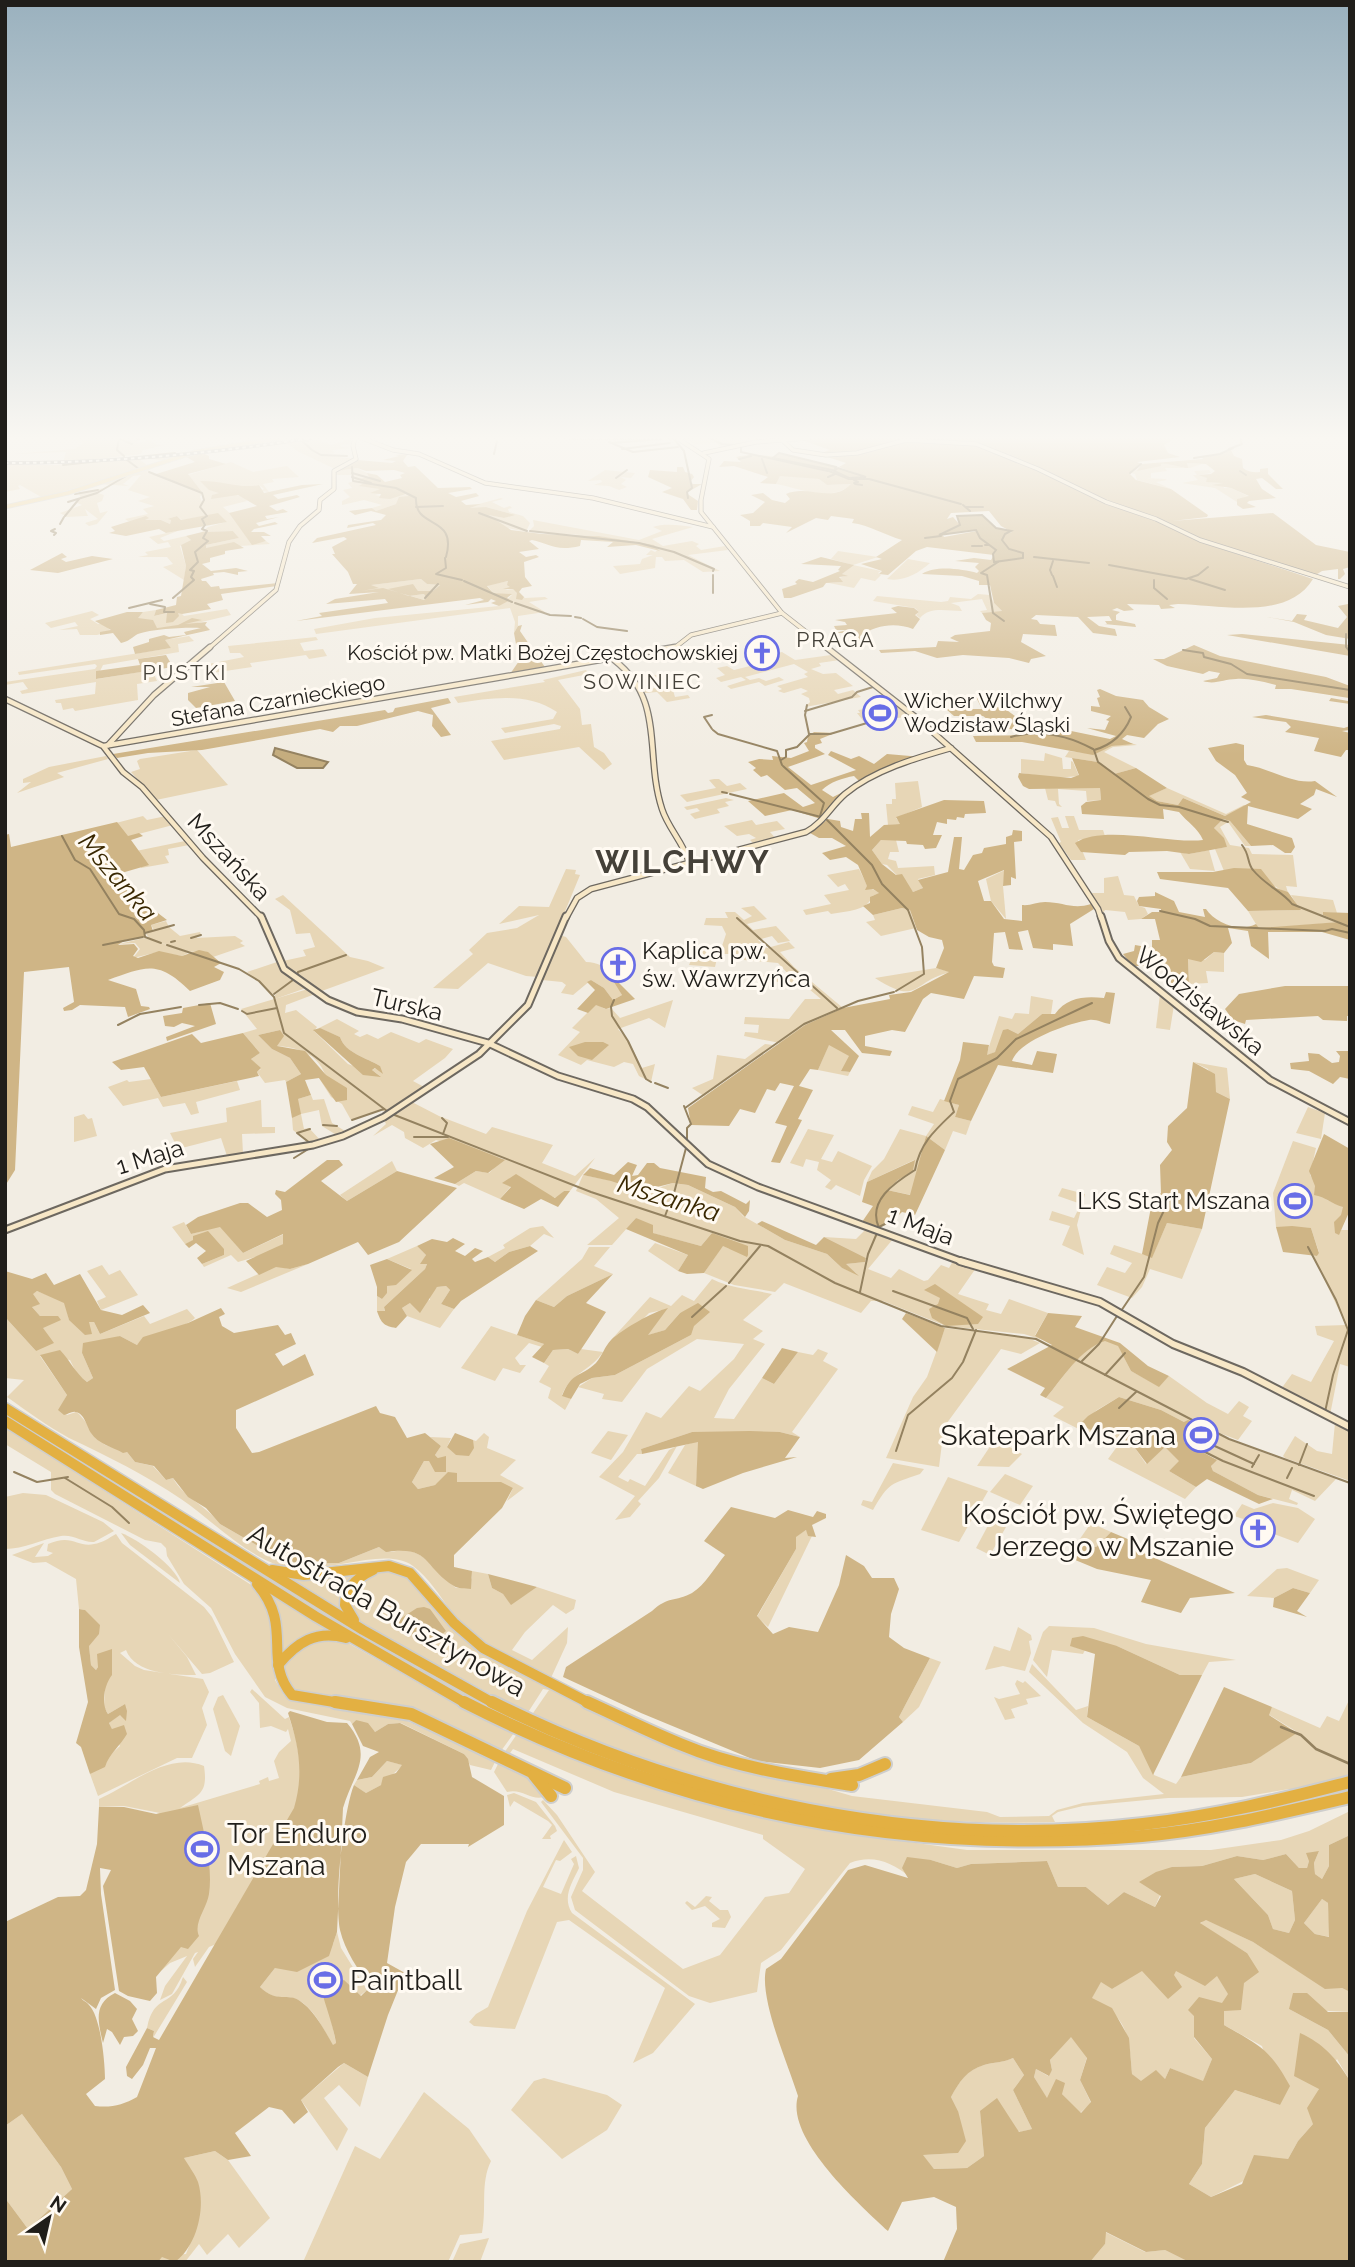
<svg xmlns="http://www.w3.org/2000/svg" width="1355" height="2267" font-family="Raleway,sans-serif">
<rect width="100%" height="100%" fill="#f2ede3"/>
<g fill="#e7d6b6">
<path d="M78 438H119L118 444 120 438H139L137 443 149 440 158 445H165L143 450 141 454 63 463 66 452 13 454 75 449 83 443Z"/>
<path d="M315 438H323L315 439 331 445 354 438 352 444 340 445 341 447 351 448 332 450 335 453 324 455 355 459 335 469 297 451 287 443Z"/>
<path d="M703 438 712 442 705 438 773 439 721 448 716 443 695 444 685 439Z"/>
<path d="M198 451C186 455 174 459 163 460 154 460 148 457 139 459L148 466 43 498 20 485 18 486 20 489 5 492V464L9 463 5 461 25 465H55Z"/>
<path d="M231 462 253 472 287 466 299 477 272 479 274 482 263 484 269 492 260 491 264 489 259 485 212 495V498L232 494 244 497 247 501 223 507 261 542 266 541 270 544 206 548V545L239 538 233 531 202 532 208 527 226 522 218 514 182 520 177 516 167 519 171 520 170 524 161 520 128 521 125 519 148 514 143 509 154 506 138 501 150 497 128 490 141 475 133 476 123 484 129 486 97 484 155 466 147 472 202 493 200 497 203 504V493L188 475Z"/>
<path d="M1170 463 1184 468 1186 463 1202 464 1190 468H1165L1167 471 1151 473V478H1146L1165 479 1167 480 1156 482 1171 489 1137 480 1135 474 1131 473 1142 466Z"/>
<path d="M357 468 369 474 370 476 360 479 366 483 361 486 387 487 388 492 375 495 391 498 407 494 409 496 396 504 376 511 372 508 382 505 364 500 342 505V501L350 497 343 490 352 488 348 483 354 481 351 475H334L337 471Z"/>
<path d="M605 470 635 473 631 478 621 477 626 480 621 484 627 487 619 490 609 486 594 485 602 482 601 480 588 481Z"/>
<path d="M1209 470 1211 473 1198 475 1208 478 1206 482H1222L1224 488H1231L1250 497 1237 499V502L1215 488 1182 483 1198 480 1193 475H1197L1194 471Z"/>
<path d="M780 475 819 479 827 485 852 484C829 504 797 487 776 484Z"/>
<path d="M103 488 98 493 104 495 102 501 97 503 100 513 108 511 97 524 89 526 85 523 98 519 85 509 88 516H85L67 517 60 513 82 505 75 502 81 498 79 494Z"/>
<path d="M501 498 503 499 492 502 504 508 510 506 512 508 508 509 509 512 523 516 530 523 526 532 503 527 479 513 504 518 512 514 486 507 477 509 468 507Z"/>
<path d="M533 520 639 540 662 531 653 527C663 523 681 525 693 527L652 539 663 546 692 541 699 544 696 546 701 550 725 546 728 550 688 555 720 571 703 572 684 560 665 561 662 557H656L655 568 620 574 613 566 640 564 642 559 653 555H646L651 550 655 552 660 548 599 536 528 532 534 526Z"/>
<path d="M180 530 160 538 164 541 186 536 191 540 180 546 186 566 184 580 163 567 173 564 167 557H138L148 555 145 552 171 547 168 542 158 544 149 537Z"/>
<path d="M838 551 878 557 853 565 881 571 878 573 881 575 875 581 861 578 854 588 829 583 842 582 839 578 846 576 842 574 853 565 831 559Z"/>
<path d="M908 559 930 563C917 574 904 582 887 579Z"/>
<path d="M421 579 427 584 440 585 433 591H418L415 587 393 590 409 596 424 594 426 599 424 600C403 593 383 589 360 591L372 586 370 585Z"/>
<path d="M509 581 512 587 505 590 513 589 525 598 545 597 548 599 529 602 545 612 518 616V626L514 633 515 622 510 608 316 634 314 629 375 618 499 606 512 595 493 593 487 585Z"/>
<path d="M978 594 990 595 994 603 1003 612 982 613 980 611 987 610 982 599 951 603 959 606 962 611C947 611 930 606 920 618L916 615 919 612 915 608 873 601 877 596 941 602 948 601 950 597 971 599Z"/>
<path d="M227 609 231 615 189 625 157 628 137 618 143 612 156 610 154 616 168 613 173 622 177 613 180 612 184 616Z"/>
<path d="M92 611 99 615 90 619 98 624 103 623 111 631 97 635H80L77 629 59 630 78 626 75 622 51 628 45 623Z"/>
<path d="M189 636 194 641 178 644 179 652 103 665 100 671 96 672 97 679 152 670 157 681 137 684 138 700 75 711 73 708 63 710 61 703H56L55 700 95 694 96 682 22 694 20 691 28 689 23 682 5 685V682L95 669 97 666 95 664 19 675 18 672 171 648 164 640Z"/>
<path d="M316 637 318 640 300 643 304 651 323 649 327 656 309 659 306 655 250 663 252 667 212 673 210 670 215 669H210L208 665 188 668 244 657 240 653H230L228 646Z"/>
<path d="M782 652 795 660 831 655 840 660 819 663 821 666 811 669 823 674 836 673 853 686 834 690 838 694 853 690 861 697 805 707 810 702 809 698 801 694 808 691 801 688 784 693 778 691 782 689 777 686 808 677 804 674 808 672 794 664 745 677 750 680 759 678 766 681 779 677 784 680 765 686 759 682 731 689 727 686 746 680 741 677 721 682 716 678 725 675 717 668 727 666 734 670 778 659 773 654Z"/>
<path d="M586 670 589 674 558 680 580 709 582 725 591 724 594 747 604 753 612 764 604 770 579 747 504 760 491 741 560 729 561 726 554 724 505 733 501 728 553 719 557 712C527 692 492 698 458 703L454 697 545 682 543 680Z"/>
<path d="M668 674 675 697 688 695 690 698 667 702 657 692 645 693 644 690 661 687 657 682 641 684 638 680 649 679 647 676Z"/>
<path d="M896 705 911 716 865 723 857 713H860L858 710Z"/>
<path d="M1122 740 1137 745 1113 747 1104 752 1136 768 1114 774 1098 762 1065 757 1069 751 1093 754 1112 746 1131 743Z"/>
<path d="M197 750 228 785 156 800 131 772 140 769 137 761 140 759Z"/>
<path d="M1045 753 1062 758 1063 769H1071V761L1073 762 1079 776 1055 778 1021 773V759L1044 761Z"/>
<path d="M106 756 108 759 57 773 64 777 17 793 31 782 23 783V779L49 767Z"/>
<path d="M714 779H719L727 786 740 783 747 789 687 802 680 795 716 788 709 780Z"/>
<path d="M918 781 922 807 896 818 901 824 888 825 886 804H892V799H896L895 783Z"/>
<path d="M1074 787 1100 788 1101 800 1087 801 1086 791 1058 789 1059 804 1062 807 1057 806 1055 801 1048 800 1045 788Z"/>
<path d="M1167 788 1226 814 1244 805 1248 806 1225 816 1183 798 1178 805 1157 801 1148 796Z"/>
<path d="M726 798 734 800 725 802 729 806 717 809 720 813 695 819 690 814 700 811 697 808 687 810 684 807Z"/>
<path d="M143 816 147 820 166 816 173 825 127 837 116 823Z"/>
<path d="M1065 816H1074L1079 830H1103L1105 836 1078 840 1086 860H1071L1059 843 1061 842 1051 818 1058 817 1062 828H1069Z"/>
<path d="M1223 819 1230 821 1251 846H1245L1228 822 1220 827 1230 845 1249 848 1252 854 1293 855 1297 887 1286 886 1288 893C1268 885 1249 863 1224 871L1215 849 1227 847 1214 828Z"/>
<path d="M752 820 756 825 777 821 785 829 770 832 777 840 756 846 750 840 756 838 749 834 737 836 724 826Z"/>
<path d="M881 840H896L899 852H890L888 859 896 861 898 868 934 866 935 875 918 879 923 888 913 892 887 865 882 864 872 850Z"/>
<path d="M185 841 189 845 168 849 169 855 165 856 169 863 141 868 136 851Z"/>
<path d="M1209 850 1215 871 1190 869 1180 852 1189 854Z"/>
<path d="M566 869 576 870 575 874 580 875 538 977 526 976 488 963 458 989 433 988 473 954 469 950 487 933 517 928 539 915 499 924 519 906 549 907Z"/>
<path d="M859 869 868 887 880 893 872 896C868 911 847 911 831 914L828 911 806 915 803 910 831 904 824 895 849 890 845 884 838 887 827 875Z"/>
<path d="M1005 870 1003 886 1006 919 991 901 986 879Z"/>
<path d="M1118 876 1124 895 1134 896 1139 906 1145 908 1148 914 1141 919 1128 920 1125 912 1105 910 1103 913 1091 893H1104V878Z"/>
<path d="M283 895 350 957 368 961 385 968 319 992 288 971 283 961 306 956 303 950 315 947 310 933 296 934 290 910 275 899Z"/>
<path d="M1291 895 1333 900 1337 913 1323 912V915L1342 922 1259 929 1248 911 1300 910Z"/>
<path d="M754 906 767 919 747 924 753 930 776 926 790 941 778 943 772 936 758 940 767 948 789 942 795 948 780 952 794 967 843 1008 805 1025 780 1043 744 1036 745 1032 758 1033 759 1025 744 1024 745 1017 789 1019 805 999H821L803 984 756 980 757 975 792 978 778 963 744 960 743 954H718L715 967 689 965 697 947 722 946 726 934 722 926 704 925 706 918H728L725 912H735L744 920 752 916 741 908Z"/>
<path d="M902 908 910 910 916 928 881 936 866 922 875 920 873 915Z"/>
<path d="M166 921 169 927 180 936 200 932 201 935 196 938 235 936 243 941 240 943 245 946 213 957C204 947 197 954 187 951 176 948 165 944 154 940L188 953 182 956 158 952 133 958 140 949 135 943 119 944 144 938 151 940 146 934 154 930 151 925Z"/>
<path d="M559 935 566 937 586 962C610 963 614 978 622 995L613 1000 604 988 591 980 573 995 561 993 566 985 562 982 542 980Z"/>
<path d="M1214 952 1224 953V972L1206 971 1208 983 1189 984 1188 958 1205 960Z"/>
<path d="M277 962 286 975 306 988 275 999V995L290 982 273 994 247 972Z"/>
<path d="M936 968 951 972C911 981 920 1007 875 978Z"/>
<path d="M308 989 315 994 286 1005 285 1013 296 1010 317 1027 314 1031 348 1064 380 1076 372 1070 380 1066C367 1058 345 1053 340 1037L319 1028 337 1019 359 1031 354 1034 360 1037 367 1034 378 1039 391 1032 419 1043 426 1039 453 1049 445 1058 413 1081 426 1088 387 1113 381 1110 351 1120 342 1104 331 1097 319 1078 325 1074C317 1054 298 1047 277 1046L280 1030 258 1035 272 1049 290 1058 301 1074 286 1082 285 1080 265 1083 257 1072 261 1069 251 1059 260 1053 243 1033 257 1029 241 1009Z"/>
<path d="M1160 994 1174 1005 1170 1030 1156 1028Z"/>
<path d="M1031 996 1053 1000 1051 1014H1042L1018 1034 1008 1029 995 1052 986 1056 999 1016 1012 1019 1015 1013 1029 1014Z"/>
<path d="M673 1000 665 1028 649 1018 618 1029 629 1042 642 1068 655 1064 651 1082 639 1076 633 1064 624 1062 614 1067 587 1060 581 1065 558 1055 580 1032 572 1028 596 1004 605 1009 611 1008 620 1018Z"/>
<path d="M765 1044 773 1045 704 1096 692 1088 713 1079 717 1055 745 1059Z"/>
<path d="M829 1044 850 1056 842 1071 850 1072 848 1076 818 1070Z"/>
<path d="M1193 1062 1227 1068 1230 1099 1216 1092 1208 1069Z"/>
<path d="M151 1079 161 1097 237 1081 240 1090 196 1102 199 1113 191 1115 185 1103 163 1107 158 1098 123 1106 108 1087 127 1080 129 1082Z"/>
<path d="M311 1095 313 1100 324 1099 332 1123 345 1131 361 1127 338 1136 322 1126 319 1110 301 1114 304 1129 309 1128 321 1141 309 1144 293 1130 292 1118 295 1116 298 1099Z"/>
<path d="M940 1099 959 1105 955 1117 971 1121 966 1135 953 1131 945 1150 926 1136 911 1195 887 1190 898 1180 913 1171 914 1160 867 1182 872 1171 884 1159 900 1129 926 1136 934 1124 908 1115 912 1106 933 1112Z"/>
<path d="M261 1100 262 1127H275V1133L242 1134 243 1154 227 1156 221 1138 178 1149 170 1133 227 1122 226 1108Z"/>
<path d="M410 1101 439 1116 486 1134 492 1127 553 1145 542 1163 575 1176 595 1158 570 1191H564L556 1198 544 1193 503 1183 511 1186 500 1199 464 1183 459 1186 455 1184 476 1171 489 1173 504 1159 436 1140 423 1148 405 1138 404 1132 392 1125 373 1136 386 1124 384 1120Z"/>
<path d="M1308 1107 1325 1113 1321 1139 1296 1133Z"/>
<path d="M84 1114 88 1119 92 1118 97 1136 74 1142V1117Z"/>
<path d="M808 1129 834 1135 821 1159 832 1162 838 1151 872 1166 864 1180 860 1196 836 1185 831 1190 825 1187 831 1180 817 1170 819 1162 806 1159 803 1167 790 1163Z"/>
<path d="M1293 1141 1316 1148 1310 1175 1327 1200 1344 1206 1338 1235 1341 1230H1350V1367L1340 1364 1330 1415 1281 1389 1292 1374 1311 1382 1334 1341 1317 1335 1315 1326 1346 1325 1313 1256H1317L1319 1252 1311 1228 1276 1227 1273 1193Z"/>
<path d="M392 1161 397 1171 347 1201 340 1195Z"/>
<path d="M583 1175 655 1189 673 1183 688 1185 735 1207 743 1216 785 1240 827 1254 842 1268 857 1274 845 1264 865 1262 866 1258 824 1237 856 1239 867 1228 893 1239 868 1269 891 1278 899 1269 924 1281 928 1280 941 1265 949 1268 953 1261 976 1268 958 1294 989 1304 986 1310 1001 1314 1009 1299 1048 1313 1035 1335 1043 1340 1024 1334 946 1326 883 1301H871L861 1313 784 1283 775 1292 734 1285 704 1273 723 1245 729 1249 712 1233 701 1246 652 1233 636 1218 612 1245H587L619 1218 596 1199 576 1191Z"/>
<path d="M1062 1188 1085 1194 1077 1225 1084 1255 1062 1245 1070 1226 1049 1220 1052 1211 1074 1218 1081 1204 1058 1196Z"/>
<path d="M184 1222 191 1234 220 1226 243 1253 284 1234 283 1244 265 1254 238 1262 231 1255 204 1267 202 1264 224 1255 194 1240 185 1244 172 1227Z"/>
<path d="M1167 1223 1202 1229 1182 1279 1150 1269 1142 1287 1132 1298 1097 1285 1107 1267 1125 1273 1132 1263 1110 1254 1114 1245 1152 1257Z"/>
<path d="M543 1226 554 1238 544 1234 530 1246 509 1252 495 1262 488 1257 505 1248 503 1245 530 1228Z"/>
<path d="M655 1243 688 1255 678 1271 648 1251Z"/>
<path d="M417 1246 426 1255 421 1264H427L425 1269 384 1307 385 1312 377 1311V1296L382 1299 387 1286 411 1269 387 1259Z"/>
<path d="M589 1247H610L594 1266 613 1274 567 1296 554 1307 536 1300 582 1259Z"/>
<path d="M308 1264 241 1292 227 1288 276 1266 290 1269Z"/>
<path d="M102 1265 109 1275 120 1270 138 1295 101 1310 97 1301 106 1297 87 1271Z"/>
<path d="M712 1279C732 1289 751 1289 772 1294L743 1320 763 1331 753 1339 765 1344 729 1389 714 1418 734 1419 762 1378 774 1384 798 1352 813 1355 818 1349 828 1353 823 1361 838 1369 792 1432 800 1437 780 1432H692L641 1449 642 1454H637L618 1477 628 1482 630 1479 645 1486 669 1450 677 1446 659 1478 638 1501 641 1504 630 1517 615 1520 635 1496 599 1477 623 1452 646 1412 661 1418 689 1386 700 1391 734 1359 744 1344 697 1339 647 1369 622 1402 602 1399 604 1394 578 1387 592 1378 615 1375 691 1335 690 1309 680 1313 665 1330 646 1336 667 1309 649 1313 638 1324 611 1340 650 1297 671 1306 682 1295 694 1301Z"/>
<path d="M446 1286 450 1290 441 1304 454 1309 440 1328 407 1316 402 1308 410 1303 430 1300V1294L437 1287Z"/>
<path d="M37 1291 65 1302 69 1320 94 1322 100 1334 144 1316 150 1324 187 1309 195 1318C182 1330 154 1331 137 1345L120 1336 82 1353 93 1378 87 1382 77 1374 70 1360 40 1356 67 1395 59 1410 67 1415 76 1412 79 1414 105 1445 127 1452 135 1462 153 1466 166 1480 173 1478C182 1496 208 1507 220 1524L289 1564 339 1563 379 1547 391 1552 407 1549 422 1556 456 1588 463 1587 472 1578V1571L488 1574 492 1588 503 1594 511 1604 537 1587 576 1600 574 1609 566 1614 553 1605 525 1632 512 1650 532 1660 568 1627 567 1643 550 1680 493 1651 450 1615 451 1611C440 1596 428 1577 413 1566 384 1544 319 1579 278 1565 241 1552 213 1521 181 1499 146 1475 107 1456 69 1438 47 1426 27 1411 7 1397L24 1380 5 1378V1317L36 1351 42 1328 52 1318 40 1316 32 1307V1294Z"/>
<path d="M491 1326 544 1344 542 1347 529 1343 515 1358 520 1365H526L520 1373 503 1368 495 1381 461 1368Z"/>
<path d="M945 1328 1025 1337 1040 1343 1021 1354 1001 1349 944 1427 939 1467 886 1458 913 1397 927 1377Z"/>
<path d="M1105 1340 1118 1345 1131 1371 1159 1386 1169 1376 1207 1403 1228 1414 1239 1401 1249 1407 1243 1416 1252 1421 1238 1440 1201 1426 1237 1443 1336 1479 1315 1501 1292 1490 1289 1499 1298 1503 1297 1505 1258 1495 1213 1471 1211 1466 1216 1459 1184 1441V1422L1161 1410 1119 1397 1097 1410 1081 1424 1096 1433 1118 1435 1135 1448 1146 1464 1165 1447 1180 1461 1169 1471 1196 1487 1185 1499 1108 1459 1116 1448 1053 1416 1064 1407 1046 1398C1062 1379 1081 1348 1105 1340Z"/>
<path d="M568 1349 578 1354 581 1349 603 1352C590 1371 571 1373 562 1395L571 1399 565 1410 548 1398 551 1388 539 1382 549 1366 544 1363 553 1350Z"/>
<path d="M12 1416C97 1468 181 1521 265 1573 355 1629 445 1686 542 1729 794 1841 1085 1865 1350 1786V1793C1137 1857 909 1853 696 1793 637 1776 582 1752 526 1729 443 1696 366 1645 291 1598 196 1538 102 1479 7 1420Z"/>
<path d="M1335 1423 1350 1430V1481L1285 1458 1283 1456 1295 1436 1317 1451 1332 1454Z"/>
<path d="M5 1427 259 1590 264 1595 276 1639 275 1680 284 1695 295 1701 309 1704 396 1716 438 1735 441 1731 530 1774 544 1797C531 1801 522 1788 507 1792L494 1772 499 1762 496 1760 491 1770 470 1765 464 1754 401 1723 388 1724 375 1732 356 1720 352 1724 350 1721 287 1708 265 1697 235 1654 211 1608 184 1584 167 1556 166 1548 161 1543 145 1540 55 1494 51 1490V1472L5 1444Z"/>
<path d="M608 1431 628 1435 611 1460 591 1453Z"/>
<path d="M484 1433 489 1437 487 1448 516 1460 500 1475 524 1488 507 1501 513 1488 478 1482H457V1473L435 1485 418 1489 412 1482 424 1461 446 1456 438 1458 435 1455 441 1446 430 1437 451 1438 447 1447 472 1444 473 1440 476 1441Z"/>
<path d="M995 1439 1022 1454 1009 1467 977 1466Z"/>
<path d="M697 1441 699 1444 696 1486 668 1473 685 1445Z"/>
<path d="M893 1463 924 1469 920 1474C891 1484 889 1482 873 1510L861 1505 863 1500 872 1502Z"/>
<path d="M1005 1474 1033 1486 1020 1505 990 1492Z"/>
<path d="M948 1477 988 1491 959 1542 921 1530Z"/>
<path d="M23 1493 46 1495 103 1522 114 1531 94 1542C83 1543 74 1534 61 1536 42 1539 24 1549 5 1549V1497Z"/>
<path d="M1273 1503 1298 1508 1315 1519 1298 1543 1274 1534 1269 1540 1266 1539 1269 1534 1268 1527 1234 1516 1242 1504 1254 1509Z"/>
<path d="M991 1520 1006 1527 990 1555 976 1548Z"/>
<path d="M1091 1523 1111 1532 1096 1547 1077 1543Z"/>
<path d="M806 1530 812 1536 768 1627 757 1617 796 1549 795 1537Z"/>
<path d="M121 1533C138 1539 176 1567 180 1583L130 1545Z"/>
<path d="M116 1534 122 1543 204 1607 212 1617 234 1662 210 1673 202 1674 168 1634 187 1657 196 1675C174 1675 135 1674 126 1650L120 1653 135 1666 144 1670 203 1679 209 1692 202 1708 207 1725 192 1758H177L98 1796 90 1774 120 1746 109 1723 120 1714 125 1704 108 1714 104 1707 105 1683 98 1667 96 1670 91 1665 85 1610 79 1609 76 1579 46 1562 33 1563 12 1555 44 1543 35 1557 48 1556 53 1553 47 1551 48 1544C72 1533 78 1548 94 1544 102 1543 109 1538 116 1534Z"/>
<path d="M1287 1568 1319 1580 1310 1593 1293 1588 1274 1598 1247 1596 1277 1569Z"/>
<path d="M382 1570 399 1571 414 1581 484 1651 502 1664 662 1740 852 1796 987 1812 1000 1817 1049 1816 1057 1810 1083 1803 1164 1794 1143 1778 1127 1752 1083 1723 1029 1672 1032 1664 1076 1710 1088 1706 1087 1717 1139 1746 1154 1775 1176 1784 1181 1777 1251 1763 1297 1732 1268 1714 1272 1707 1320 1728 1327 1716 1339 1721 1350 1698V1776L1292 1793 1289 1789 1242 1797 1168 1798 1083 1806 1058 1812 1052 1816 1055 1822C914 1827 773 1806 640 1760 603 1747 567 1730 531 1716L549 1690 543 1689 527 1714 364 1625 358 1621 347 1603 358 1580Z"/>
<path d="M360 1573 344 1613 280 1574Z"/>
<path d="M270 1593 331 1632C308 1632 292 1639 280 1659 281 1634 283 1615 270 1593Z"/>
<path d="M1049 1626 1094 1628 1146 1644 1236 1660 1209 1662 1202 1675H1180L1117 1646H1071L1085 1650 1083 1654 1052 1650 1047 1677 1033 1660 1043 1632Z"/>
<path d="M1018 1627 1031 1635 1032 1640 1029 1641 1031 1653 1025 1671 1003 1666 985 1670 994 1646 1010 1651Z"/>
<path d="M341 1639 459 1706 514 1733 501 1751 504 1753 517 1734 630 1781 705 1803 815 1829 967 1850H1211L1281 1840 1309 1831 1350 1811V1835L1329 1845V1866L1322 1879 1315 1874 1314 1863 1319 1851 1309 1861 1307 1868H1299L1286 1854 1263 1860 1237 1856 1202 1866 1172 1867 1155 1907 1124 1892 1108 1905 1086 1887H1058L1047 1861 971 1864 957 1868 931 1860 910 1877C892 1862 872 1854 850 1863L781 1950 761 1963 757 1992 710 2003 689 1996 575 1910 571 1897 583 1870V1858L541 1802 543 1800 557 1815 595 1872 582 1891 683 1969 720 1955 765 1897 789 1893 805 1869 763 1839V1835L614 1792 513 1749 507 1757 414 1712 295 1692C276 1660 283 1664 307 1640Z"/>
<path d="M930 1658 941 1662 919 1707 903 1722 899 1717Z"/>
<path d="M1017 1680 1023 1683 1025 1681 1041 1696 1026 1699 1028 1704 1011 1709 1015 1718 1005 1720 994 1697 999 1699 1020 1694 1015 1684Z"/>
<path d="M252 1689 285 1719 289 1717 296 1739 304 1787 238 1935 209 1947 195 1967 193 1959 198 1952 195 1953 172 1994 160 2000 165 1986 187 1956 170 1963 161 1971 166 1963 117 1827 160 1813 124 1806 99 1807V1799C131 1785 168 1751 204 1766 208 1793 200 1794 180 1808L260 1784 259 1781 268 1777 269 1781 279 1778 274 1761 279 1752 291 1741 288 1729 286 1732 271 1726 260 1728 259 1703 250 1692Z"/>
<path d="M223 1695 240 1726 231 1756 225 1751 213 1709 218 1697Z"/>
<path d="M387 1761 403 1765 381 1785 366 1793 354 1785 357 1780 372 1777Z"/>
<path d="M514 1793 536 1802 555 1826 557 1831 550 1836 551 1839H542L552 1825 548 1821 514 1801 510 1807 507 1795Z"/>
<path d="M564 1840 572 1852 560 1861 556 1860 543 1887 561 1894 574 1864 571 1859 576 1856 579 1868C572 1883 562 1897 572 1913L695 2004 653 2053 633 2063 665 1988 569 1920 557 1922 515 2029 474 2026 469 2022 476 2014 488 2007 527 1911Z"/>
<path d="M1255 1874 1292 1891 1295 1920 1289 1933 1273 1929 1268 1915 1234 1879Z"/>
<path d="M706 1896 712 1897 709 1901 720 1910H728L731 1917 725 1928 712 1927V1923L720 1919 705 1906 692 1910 685 1903 687 1901 695 1907Z"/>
<path d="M1322 1899 1328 1903 1330 1937 1315 1934 1304 1923Z"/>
<path d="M1205 1919 1253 1942 1325 1988H1342L1350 1992V2012L1289 2009 1328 2030 1350 2057V2081L1337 2059 1319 2088 1313 2124 1298 2141 1288 2159 1211 2197 1189 2184 1202 2164 1205 2128 1235 2090 1280 2105 1262 2046 1224 2025V2011L1244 1983 1247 1953 1200 1924Z"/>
<path d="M337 1932 341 1948 367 1990 331 2019 336 2043 333 2046C325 2032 315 2010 300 2001 288 1993 277 2004 260 1987L275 1968 333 1944Z"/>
<path d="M1142 1970 1173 1975 1175 1970 1217 1975 1229 1995 1223 2003 1194 2016V2038L1212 2059 1203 2082 1170 2068 1165 2079 1141 2082 1132 2074C1129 2036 1128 2016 1091 1999L1101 1981 1112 1989Z"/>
<path d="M183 1977 187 1982 153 2038 154 2031 147 2028C154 1992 173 2009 183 1977Z"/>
<path d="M1071 2036 1087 2057 1080 2080 1091 2103 1080 2113 1062 2094 1047 2099 1034 2077 1036 2069 1048 2076 1052 2070 1050 2060Z"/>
<path d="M1013 2058 1024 2075 1013 2090 1032 2129 1020 2132 980 2111 984 2156 967 2168 934 2169 922 2155 958 2153V2111L951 2097C959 2082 966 2070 984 2065 994 2062 1002 2063 1013 2058Z"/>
<path d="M344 2063 368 2077 360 2107 339 2085 324 2098 348 2129 337 2151 301 2100Z"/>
<path d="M544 2078 607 2095 622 2105 607 2130 562 2159 511 2110 534 2081Z"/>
<path d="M424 2092 469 2129 491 2161C480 2184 487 2206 482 2233L460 2235 448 2262H303L355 2146 380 2159Z"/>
<path d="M22 2114 61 2167 72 2189 28 2229 5 2198V2126Z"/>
<path d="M215 2151 228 2160 270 2218 239 2248 228 2234 207 2255 199 2244 185 2262H158L162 2256 186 2254C205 2208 197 2203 184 2158Z"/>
<path d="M1105 2232 1145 2252 1165 2250 1189 2262H1090L1105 2244Z"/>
<path d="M489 2238 480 2262H452L460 2244Z"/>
</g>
<g fill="#cfb586" fill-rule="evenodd">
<path d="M816 438H1176L1164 445 1168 453 1180 457 1137 462 1142 464 1203 459 1201 456 1220 455 1231 450 1234 456 1242 459 1243 468C1248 472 1254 473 1260 472V469L1268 468V474L1283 489H1276L1262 478 1256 479 1262 489 1276 498 1249 501 1247 503 1256 507 1243 509 1237 505V499L1249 496 1231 488 1212 485 1223 483 1206 482 1207 478 1198 475 1211 474 1215 471 1206 464 1187 463 1188 468C1179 468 1171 463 1161 464V466L1137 471 1141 465 1130 474 1136 480 1171 489 1208 515 1207 517 1172 521 1273 513 1316 545 1350 552V567L1343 569 1345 574 1340 579H1338V569L1322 571 1314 576 1208 543 1161 520 1189 537 1213 546 1313 579C1288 621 1220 605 1178 604L1169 605 1175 608 1161 609 1159 605 1127 604 1134 610 1124 611 1117 608 1112 610 1120 612 1116 615V620L1135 624 1136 627 1104 624H1107L1105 621H1112L1109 616 1087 617 1099 626 1115 629 1117 636 1093 633 1078 617 1036 615 1031 619 1037 620 1040 624 1055 625 1057 636 1023 634 1021 642 1046 656 1031 659 1029 663 1009 658 963 655 937 658 915 651 881 653 879 650 936 647 938 641 959 642 950 638 955 635 990 631 991 623 986 620 982 613 1002 611 994 603 990 585H979V581L962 576 922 574C935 565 962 569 977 573L979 571 975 567 979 563 955 561 974 558 991 560 994 555 927 547 916 551 888 575 879 574 882 571 861 564 882 559 876 557 902 540C885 535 869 525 852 523L854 519 831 516 828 520 816 518 786 533 792 527 763 523 760 526H750V521L740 515 753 513 765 502 751 495 763 493 772 500 785 503 790 499 786 494C808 484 832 504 851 484L827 485 819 479 780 476 776 484 760 483 768 477 734 466 719 467 724 461 741 462 736 457C765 450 800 463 828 471 842 474 851 480 866 477L839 467 846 463 818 454 830 450 799 439ZM989 511 1001 526 1012 532 1005 534 1002 540 1009 549 1023 553 1024 557 1021 559 997 551 977 531 944 537 941 533 960 525 953 517 947 519 951 513Z"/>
<path d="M201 452 209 456V459L226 464 188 474 202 492 153 475 195 462 185 456Z"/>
<path d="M416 453 407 455 403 461 408 467 415 466 438 488 470 487 472 489 448 493 456 497 476 493 479 496 461 501 466 505 481 504 470 508 486 507 515 515 504 518 488 515 511 530 542 534 599 536 654 545 660 551 636 545 607 547 613 542 581 540 580 546C555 552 548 543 532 540L529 541 539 549 519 552 526 557 536 555 539 557 524 562 525 577 532 586 522 588 519 592 524 597 522 600 516 599 517 593 513 589H503L510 587 507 585 508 581 487 586 493 593 512 594 507 598 510 600 499 606 491 603 496 601 491 599 488 602 465 605 484 600 480 598 296 621 322 616 319 613 388 603 385 599 326 604 335 599 379 592 349 594 357 584H353L348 572 332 554H335L332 547 347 539 344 537 312 543 317 538 376 525 373 523 347 528 348 525 381 520 386 515 371 511 355 515 349 511 372 508 376 511 396 504 399 497 409 496 406 494 390 499 379 498 381 494 370 493 380 489 359 486 366 482 358 479 369 477 367 473 377 475 385 482 402 478 400 475 405 473 394 470 366 471 357 468 337 471 357 460 392 463 396 461 383 460 399 456 395 455ZM421 579 427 584 440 585 433 591H418L413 584 388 589 409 596 424 594 426 598 424 600 383 588 361 591 379 588 371 585Z"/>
<path d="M677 467H683L685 472 692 474 694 477 690 482 693 484H702L686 493 698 501 697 510H691L683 499 662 492 672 488 648 477 650 470 677 472Z"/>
<path d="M200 481C220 480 240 489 259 485L264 493 302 485 323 484 273 495 278 499 297 495 300 497 269 506 277 511 283 509 288 512 265 516 267 519 279 517 256 523 259 526 275 522 278 524 254 529 251 532H264L271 536H261L266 541 252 545 229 513 257 506 238 495 211 499 212 495 219 493 209 490Z"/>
<path d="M218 513 227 522 166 533 159 529 126 536 109 533 115 531 111 527 146 516 149 518 145 520H161L170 524 171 520 167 519 177 516 181 520Z"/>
<path d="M233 531 239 538 206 545V548L234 542 244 548 225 551V554L210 558V562L202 564 211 571 236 568 248 571 238 572V575L224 572 213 573 214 575 201 579 202 581H206L211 587 219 586 220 589 278 583 277 586 221 594 223 600 207 604 211 609 182 614 178 613 179 616 173 622 166 623 167 613 154 616 156 610 176 605 177 597 181 596 186 566 181 545 191 540 186 536 202 532Z"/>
<path d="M62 553 67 557 61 559 66 562 92 556 113 559 58 573 30 570Z"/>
<path d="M821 557 854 565 842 574 848 576 839 577 843 582 826 583 823 587 791 598H784L782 589 797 584 795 582 799 579 813 582 840 571 838 570 841 566 801 564Z"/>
<path d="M1348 604 1350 639 1326 635 1294 622 1267 617 1292 621 1297 614 1307 615 1304 620 1338 628 1347 617 1338 606Z"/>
<path d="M898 606 914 608 919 612 915 615 920 619 913 629C895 622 876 625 860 636V643L853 644 856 638 850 633H835L847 630H836L834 626 847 625 845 622 835 620 897 613 891 608Z"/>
<path d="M127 612H143L138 618 153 620 157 628 178 625 192 618 202 620 185 624 207 622 205 625 210 630 165 640 171 648 135 654 133 647 149 642V639L164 635 169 637 186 635 184 632 201 628C188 627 147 629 136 635 130 639 129 641 121 643L113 633 100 635V632L111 630 95 621Z"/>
<path d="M522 625 520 631 547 670 508 677 519 661 514 633 518 626Z"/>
<path d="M1242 634 1350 645V656L1227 635Z"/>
<path d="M1194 645 1220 656 1326 677 1350 686V704L1329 701 1331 698 1348 701 1349 698 1291 689H1275L1276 685C1263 682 1250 678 1236 679 1224 679 1215 685 1203 681L1217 678 1220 673 1209 671 1203 674 1167 666 1153 659H1164Z"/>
<path d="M166 655 173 667 96 679V671L140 665 138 659Z"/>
<path d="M224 682 235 701 196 708 188 700V693L210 687H191Z"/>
<path d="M1100 689 1116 696 1143 700 1149 707 1169 719 1158 724 1144 738 1127 735 1122 739 1133 744 1112 746 1093 755 1022 742H976L973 736 1025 735 1022 730 999 728 983 716H954L946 709H982L976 697 986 698 996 707 1004 708 1034 730 1045 732 1047 726 1110 739 1116 736 1087 728 1105 730 1109 721 1106 720 1111 716 1091 711V706L1100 707 1097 698 1100 697 1097 690Z"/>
<path d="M448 698 451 703 431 708 451 735 441 737 432 726 433 715 418 711 357 726H340L333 732 320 729 202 750 148 753 117 758 113 754 385 710 388 713 393 712 395 708Z"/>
<path d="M1266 715 1344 728 1350 726V730L1342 731 1350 733V750H1346L1341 757 1314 751 1319 738 1285 732 1291 727 1286 722 1252 717Z"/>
<path d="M814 732 835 733 820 739 822 743 815 745V748L825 754 788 767 811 785 856 770 828 755 831 751 851 759 859 756 874 764 887 754 922 757 860 782 854 776C843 778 830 782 822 790L833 797 845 791 821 819 792 810 765 816 748 801 784 793 803 807 815 803 797 788 785 790 767 775 761 777 753 770 756 768 748 762 759 759 773 760 772 756 791 758 809 751 804 743 807 742 808 736Z"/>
<path d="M1236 743 1244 745V760L1247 765C1269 768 1293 785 1315 781L1337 797 1316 789 1314 795 1300 804 1312 809 1298 819 1248 806 1247 824 1292 838 1295 847 1291 853H1285L1273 845 1251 846 1230 821 1223 819 1214 828 1224 838 1227 847 1189 854 1167 851 1129 852 1125 855 1081 852 1075 843C1103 824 1170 844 1203 840 1198 828 1187 822 1179 812L1163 809 1164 819 1082 814 1081 806 1086 802 1101 800 1100 788 1029 789 1023 786 1018 777 1019 773 1071 778 1079 775 1072 758 1098 762 1114 774 1136 768 1167 788 1149 796 1157 801 1178 805 1183 798 1225 816 1251 802 1241 797 1247 793 1235 775 1216 761 1208 748Z"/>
<path d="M944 800 984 801 986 813 965 814 964 818 957 817 956 820 947 819V824L937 822 933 835H942L936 848 925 849 923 845 907 844 906 841 881 840 872 850 882 864 896 875 902 874 913 892 923 888 918 880 948 872 954 837H962L959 869 964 870 973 855 982 853 984 848 1006 844V837L1012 835 1013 830 1022 831V841L1014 842 1016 879 1011 877V885L1003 886 1004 870 978 881 984 901H991L1004 919 1022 921V905C1030 906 1037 902 1045 902 1063 902 1073 910 1091 904L1094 909 1070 924 1073 946 1053 944V950L1033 948 1028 930 1018 932 1023 950 1009 949 1005 932 994 933 992 962 994 966 1005 968 1003 978 974 976 964 999 931 993 923 999 905 1032 892 1030 865 1036V1046L892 1051 890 1056 862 1053 845 1030H831L859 1056 850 1072 841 1071 849 1056 829 1045 818 1070 810 1069 799 1086 813 1090 798 1119 802 1120 780 1163 771 1162 787 1126 775 1123 794 1086 780 1083 775 1091 767 1089 755 1113 740 1109 729 1126 691 1125 688 1108 805 1025 843 1008 890 999 889 995 911 992 949 972 936 968 944 948 942 940 929 937 917 930 910 910 902 908 873 915 863 906 870 903V897L879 893 873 889 865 890 867 886 858 865 846 857 830 860 822 853 846 846 832 838H819L810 833 828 819 840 821 841 827 853 831 855 819H862L861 813H869L870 837 884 825 900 824 896 817Z"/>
<path d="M117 822 128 836 139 833 143 836 131 840 149 865 118 874 133 902 143 910H154L167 920 151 925 153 931 144 933V937L125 940 118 945 134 944 138 949 133 956 138 958 159 951 182 956 199 950 208 952 221 963 214 967 224 972 220 980 190 991C157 959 146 967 108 980L136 989 141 1006 149 1007 150 1009 128 1017 125 1007 80 1005 72 1010 64 1011 63 1008 74 1002 69 967 24 972 15 1170 5 1186V835L9 834 11 847Z"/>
<path d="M1234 868 1261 869 1276 888 1288 892 1301 910 1248 911 1228 888 1160 879 1157 872H1213Z"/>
<path d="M1155 892 1174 901 1179 912 1205 917 1203 909H1206C1215 923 1240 933 1256 924L1259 928 1339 922 1323 915V912L1350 913V940L1322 932H1268L1269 959 1251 946 1248 931 1228 928 1232 943 1224 953 1214 952 1201 962 1188 959 1189 984 1166 987 1165 966H1133L1123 954 1134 951 1135 945 1152 948V940H1160L1155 919H1141L1152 912H1161V909L1139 906 1137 901 1139 897 1155 896Z"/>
<path d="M591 980 604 988 613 1000 622 995 614 982 617 981 635 999 606 1009 596 1005 588 1013 577 1009 595 990 587 982Z"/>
<path d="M1285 986H1350V1016H1347V1021L1323 1020 1318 1016 1246 1020 1245 1024 1233 1020 1225 1009 1239 994Z"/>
<path d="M1106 992 1115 993 1110 1024C1102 1023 1097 1019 1089 1020 1069 1023 1018 1041 1012 1061L1032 1065 1037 1051 1057 1054 1053 1073 998 1065 971 1121 955 1117 959 1105 944 1101 960 1060 963 1042 989 1045 987 1055 995 1052 1003 1030 1008 1029 1018 1034 1042 1014H1055C1067 997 1085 996 1104 998Z"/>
<path d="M210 1003 216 1024 167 1041 166 1037 195 1026 182 1023 174 1027 165 1026 163 1016 182 1013 183 1008Z"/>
<path d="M320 1028 340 1037C345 1053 367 1058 380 1066L383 1074 375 1068 372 1070 381 1077 363 1075 313 1030Z"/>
<path d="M280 1030 284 1036 277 1046 305 1051 326 1075 347 1088V1100L336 1102 319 1078 305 1080 311 1095 298 1099 301 1114 292 1118 286 1082 301 1074 290 1058 272 1049 258 1035Z"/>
<path d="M243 1033 260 1053 251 1059 261 1068 257 1072 259 1076 161 1097 144 1067 121 1070 112 1062 192 1034 201 1043Z"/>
<path d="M585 1042H603L609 1045 592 1060 578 1056 569 1047Z"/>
<path d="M1336 1051H1350V1079L1340 1077 1333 1084 1309 1071 1291 1069 1290 1063 1309 1061 1308 1053 1319 1054 1332 1063 1339 1062 1340 1056Z"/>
<path d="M1193 1062 1215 1074 1216 1092 1230 1099 1202 1229 1167 1223 1152 1258 1142 1254 1152 1202 1161 1193 1160 1165 1172 1150 1167 1142 1168 1126 1187 1108Z"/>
<path d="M1324 1134 1350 1149V1210L1339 1235 1335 1233 1334 1222 1341 1215 1343 1207C1332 1204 1326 1197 1314 1195L1315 1186 1309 1171Z"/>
<path d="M926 1136 945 1150 915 1215 902 1212 890 1223 874 1228 862 1222 873 1206 862 1202 867 1182 915 1160 913 1171 898 1180 887 1190 910 1195Z"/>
<path d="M449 1138 505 1160 488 1173 476 1171 455 1184 434 1178 454 1167 430 1144Z"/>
<path d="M327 1160H339L343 1165 321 1181 347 1201 397 1171 457 1188 399 1242 368 1255 358 1242 308 1264 290 1269 276 1267 259 1275 246 1261 283 1244V1234L243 1253 220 1227 191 1234 186 1225 198 1217 240 1203H248L267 1217 282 1210 281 1200 275 1194 276 1190 285 1192Z"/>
<path d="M628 1162 637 1165 632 1176 638 1175 647 1163H654L660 1168 706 1177 705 1188 713 1192 721 1191 746 1204 750 1200 749 1211 745 1217 735 1207 688 1185 673 1183 641 1191 611 1181 583 1175 590 1168 614 1175Z"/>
<path d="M516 1174 555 1198 564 1191H570L558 1207 541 1199 524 1209 500 1199 511 1187 502 1183Z"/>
<path d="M636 1218 653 1225V1233L701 1246 712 1233 748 1246V1255L747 1257 723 1246 704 1273 687 1274 678 1271 688 1255 626 1229Z"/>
<path d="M762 1221 816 1245 824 1237 866 1258 865 1262 846 1264 859 1276 842 1268 827 1254 785 1240 757 1224Z"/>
<path d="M1292 1226 1311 1228 1319 1253 1317 1256 1283 1252 1276 1227Z"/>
<path d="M208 1231 224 1249V1255L202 1264 197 1258 206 1251 196 1243 189 1248 185 1244 193 1240V1236Z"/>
<path d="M453 1238 465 1244 455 1251 465 1256 475 1248 483 1251 472 1259 475 1262 488 1257 495 1262 509 1252 530 1246 538 1251 461 1301 454 1309 441 1304 450 1290 446 1286 437 1287 420 1313 410 1303 402 1308 407 1316 396 1328C384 1326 381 1323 377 1311H385L384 1307 425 1269 427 1264H420L426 1255 417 1246 432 1239 447 1242Z"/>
<path d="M387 1259 412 1270 396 1285 387 1286V1293L382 1299 377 1296V1287L370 1265Z"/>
<path d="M5 1271 32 1279 46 1273 54 1285 80 1274 101 1310 122 1315 143 1305 150 1313 100 1334 94 1322H89L92 1334 85 1335 69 1320 64 1303 37 1291 33 1294 40 1304 32 1307 40 1316H58L61 1320 43 1328 54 1343 36 1351 5 1317Z"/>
<path d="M613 1274 586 1303 606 1312 578 1354 568 1349 553 1350 544 1363 532 1357 544 1344 517 1335 525 1316 536 1300 554 1307 567 1296Z"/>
<path d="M935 1284 983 1317 978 1324 946 1326 932 1318 929 1309 938 1304 940 1298 924 1290Z"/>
<path d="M698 1303 710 1312 694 1326 691 1335 615 1375 592 1378 580 1384 571 1399 562 1396C572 1371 580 1378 596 1363 602 1356 605 1346 611 1340 623 1329 652 1312 668 1308L648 1335 665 1330 680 1313Z"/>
<path d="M221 1308 225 1314 219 1317 222 1326 234 1333 278 1325 285 1335 291 1333 296 1344 275 1354 283 1366 305 1354 314 1375 236 1410V1428L252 1453 259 1452 376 1406 380 1413 395 1417 407 1438 425 1433 441 1446 435 1455 438 1458 446 1456V1472H435L429 1461H424L412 1482 418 1489 435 1485 448 1472 457 1473V1482H501L513 1488 502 1508 454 1555V1567L472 1571 471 1589C465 1588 458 1589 454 1586 423 1567 431 1545 386 1552L379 1547 339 1563 289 1564 220 1524 206 1508 188 1497 173 1478 166 1480 154 1466 135 1462 127 1452 123 1453C113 1447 98 1444 91 1433 87 1427 84 1412 75 1412 73 1411 66 1415 64 1415L58 1410 67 1395 40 1355 60 1350C70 1360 75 1373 87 1382L93 1378 82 1353 83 1343 120 1336 137 1345 143 1337 188 1323Z"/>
<path d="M906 1313 945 1328 937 1352 902 1319Z"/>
<path d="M1048 1313 1082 1316 1075 1327 1120 1343 1148 1366 1169 1376 1159 1387 1131 1371 1118 1346 1105 1341C1081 1348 1062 1379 1046 1398L1040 1395 1045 1388 1007 1369 1052 1345 1035 1336Z"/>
<path d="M782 1348 798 1352 774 1384 762 1378Z"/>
<path d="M1119 1397 1161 1410 1184 1422 1188 1420 1196 1423 1185 1432 1187 1437 1184 1442 1217 1460 1211 1466 1213 1471 1258 1495 1273 1499 1259 1504 1207 1479 1196 1487 1169 1471 1179 1461 1165 1447 1147 1464 1135 1448 1118 1435 1096 1433 1080 1424 1088 1416Z"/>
<path d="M750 1431 780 1432 800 1437 785 1458 797 1457 743 1473 703 1489 696 1486 698 1442 642 1454 641 1449 692 1432Z"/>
<path d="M455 1433 473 1440 474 1448 469 1456 456 1455 447 1447Z"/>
<path d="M731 1507 775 1518 788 1510 813 1517 817 1511 826 1514V1518L812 1525 816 1537 808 1536 806 1530 796 1537V1549L757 1616 773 1634 789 1627 818 1632 839 1585 846 1555 864 1566 872 1578H894L899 1589 891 1614 889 1637 904 1648 930 1658 899 1717 903 1722 859 1760 820 1768 757 1761 641 1713 563 1677 566 1667 652 1611C668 1596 675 1602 692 1593 705 1585 715 1567 725 1555L704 1541Z"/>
<path d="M1111 1532 1142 1545 1141 1552 1235 1593 1190 1598 1181 1613 1141 1602 1151 1580 1097 1569 1068 1557 1077 1543 1096 1547Z"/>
<path d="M488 1574 537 1587 511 1605 503 1594 492 1588Z"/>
<path d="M1293 1588 1310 1593 1297 1611 1307 1617 1273 1607 1274 1598Z"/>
<path d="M424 1607 430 1609 446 1631 425 1648 407 1629 392 1624 417 1608Z"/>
<path d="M79 1609 85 1610 100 1625 99 1634 89 1646 91 1665 96 1670 98 1667 97 1654 112 1649V1675C104 1685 101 1704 108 1714L125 1704 127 1711 126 1721 120 1715 109 1723 112 1729 124 1725 127 1734C120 1746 109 1754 105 1767L90 1774 81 1747 76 1743 88 1702 79 1647Z"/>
<path d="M1083 1636 1117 1646 1180 1675H1202L1153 1775 1139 1746 1087 1717 1095 1654 1070 1646 1072 1638Z"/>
<path d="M1224 1687 1272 1707 1269 1715 1297 1733 1251 1763 1181 1777Z"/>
<path d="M290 1711 327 1722 347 1723C375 1756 353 1774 343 1808L337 1932 329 1956 297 1972 275 1968 260 1987C277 2004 288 1992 300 2001 314 2010 325 2031 333 2045L336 2043C332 2018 320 1995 318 1970L331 1972 338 1982 344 1980 361 1996 370 1987C358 1969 345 1951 340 1930 334 1901 343 1812 354 1785L366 1793 381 1785 383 1777 396 1773 402 1765 387 1761 372 1777 357 1780 370 1757 379 1752 363 1746 352 1724 356 1720 368 1723 375 1732 388 1724 400 1723 464 1754 468 1759 472 1777 504 1796V1825L468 1847 469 1844H421L406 1862 395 1907 387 1963 405 1973 388 2015 368 2077 344 2063 338 2067 301 2100 308 2112 294 2124 282 2110 269 2107 235 2133 251 2156 228 2160 215 2151 184 2158C188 2165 195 2174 198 2182 206 2208 197 2246 175 2262L162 2257 158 2262H5V2198L28 2229 72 2189 61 2167 22 2114 5 2126V1922L58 1897 80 1896 86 1890 97 1844 99 1807H124L156 1814 198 1805C204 1833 213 1866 209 1894 207 1908 193 1923 199 1936L188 1949 181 1947 156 1977 157 1993 150 2001 128 1996 119 1991 103 1886 111 1870 100 1868 101 1894 115 1990 101 1998 96 2009 81 1998C83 2001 87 2002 89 2005 101 2017 105 2063 105 2079L86 2094 95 2106C111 2108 123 2105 137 2097L156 2048H150L143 2065 132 2079 127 2076 126 2067 147 2028 154 2031 153 2037 159 2040 294 1808C304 1774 299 1746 288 1713Z"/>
<path d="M1350 1835V1992L1342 1988 1325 1989 1253 1942 1206 1920 1200 1923 1247 1953 1259 1972 1244 1983 1241 2010 1224 2011V2025C1259 2045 1270 2049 1290 2086L1280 2105 1235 2090 1205 2128 1202 2164 1189 2184 1211 2197 1242 2184 1254 2155 1288 2159 1298 2141 1313 2124 1307 2108 1319 2089 1294 2076 1300 2033C1324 2044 1336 2058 1350 2081V2262H1189L1165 2250 1146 2252 1106 2232 1105 2244 1090 2262H943L957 2229 956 2207 934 2197 902 2202 888 2231C859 2204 785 2138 798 2096 788 2064 759 1999 766 1969L781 1959 848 1870 865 1865 908 1878 902 1868 907 1857 931 1860 957 1868 971 1864 1047 1861 1058 1887H1086L1108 1905 1124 1892 1155 1907 1161 1896 1139 1882 1156 1872 1172 1867 1202 1866 1237 1856 1263 1860 1286 1854 1299 1868H1307L1309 1861 1306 1853 1319 1851 1314 1863 1315 1874 1322 1879 1329 1866V1845ZM1255 1874 1292 1891 1295 1920 1289 1933 1273 1929 1268 1915 1234 1879ZM1322 1899 1328 1903 1329 1937 1315 1934 1304 1923ZM1142 1971 1168 1999 1182 1987 1174 1975 1176 1971 1205 1986 1217 1976 1228 1994 1222 2003 1199 1997 1188 2010 1194 2016V2037L1212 2059 1203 2081 1170 2068 1165 2079 1156 2070 1141 2081 1132 2074 1129 2038 1112 2008 1092 1998 1101 1982 1112 1989ZM1071 2037 1087 2058 1080 2080 1091 2102 1081 2113 1062 2094 1065 2083 1056 2079 1047 2098 1034 2077 1036 2069 1049 2076 1052 2070 1050 2060ZM1013 2058 1024 2075 1013 2090 1032 2129 1019 2132 997 2098 980 2111 984 2156 967 2168 934 2169 923 2155 958 2153 966 2141 958 2111 951 2097C959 2082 967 2070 984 2065 994 2062 1003 2063 1013 2058Z"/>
<path d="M115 1993 130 2001 137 2009 132 2019 138 2031 133 2036 124 2037 120 2045 112 2032 107 2029 103 2043C98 2022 93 2004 115 1993Z"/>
<path d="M1293 1993H1307L1328 2012H1350V2057L1328 2030 1289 2009Z"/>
</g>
<g fill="#c5ad7e" stroke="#948260" stroke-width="2">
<path d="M779 453 836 467 834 471 838 468 866 477 849 478 832 470 773 458Z"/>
<path d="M982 515 996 528 1011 531 1005 534 1002 540 1009 549 1023 553V558L994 562 993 554 996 550 980 538 976 530 939 535 960 525 957 516Z"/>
<path d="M275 748 328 762 323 768H297L273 755Z"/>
</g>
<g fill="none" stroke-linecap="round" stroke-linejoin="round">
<g stroke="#948260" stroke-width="2">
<path d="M119 438 117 450 124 456"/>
<path d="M135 438 139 439"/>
<path d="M293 438 299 439"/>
<path d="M710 438 722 444 733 445"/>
<path d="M120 439 132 444"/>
<path d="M674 439 684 451"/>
<path d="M301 440 311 449"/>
<path d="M302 440 308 441"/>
<path d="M609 442 633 452 678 447"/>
<path d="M611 443 662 439"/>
<path d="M741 448V452L828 471"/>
<path d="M622 449 670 443"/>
<path d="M1229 449 1242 444 1240 438"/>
<path d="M312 450 321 455 347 456"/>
<path d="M684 451 692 488 687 492 688 498"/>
<path d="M494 454 497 441"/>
<path d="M1194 458 1220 454 1233 448"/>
<path d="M739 459 751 456"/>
<path d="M762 459 767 473"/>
<path d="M127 460 139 469"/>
<path d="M63 465 175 453"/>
<path d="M352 467 353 481 396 488 416 498C414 530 458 514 446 557"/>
<path d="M829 471 849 479H869L961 504"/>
<path d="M1240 471 1246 475"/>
<path d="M149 472 202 493 204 500 200 507 207 516 202 519 205 525 202 529 207 531 203 538 208 541 195 552 198 562 190 570 194 571 191 577 194 580 173 598"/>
<path d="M352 473 380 481"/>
<path d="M1130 473 1141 464"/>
<path d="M352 477 371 483"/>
<path d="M828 477 835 474"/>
<path d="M616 478 627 470"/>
<path d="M854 480 858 482 854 483"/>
<path d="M855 484 862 485"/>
<path d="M75 494 98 490"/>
<path d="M68 502 97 493 126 476"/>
<path d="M963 505 970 511"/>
<path d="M416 507 443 506"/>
<path d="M966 507H983"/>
<path d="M479 513 527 531"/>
<path d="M65 516 79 499"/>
<path d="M60 524 64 517"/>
<path d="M530 531 639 543 674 552 714 569 713 571"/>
<path d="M54 535 56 533 51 531 55 529"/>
<path d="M925 538 941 536"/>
<path d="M985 545H989"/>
<path d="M972 546H982"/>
<path d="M1034 557 1089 563"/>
<path d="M445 558 446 568 436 574 462 580"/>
<path d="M998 562 981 573 987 575 993 613 1004 621"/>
<path d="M1109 565 1186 579 1198 575 1208 567"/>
<path d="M713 575V593"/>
<path d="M1052 575 1050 570 1053 561"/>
<path d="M1053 576 1057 587"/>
<path d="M1190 579 1225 590"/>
<path d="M1154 580V588L1167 599"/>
<path d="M464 581 512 602"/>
<path d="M425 598 438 584"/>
<path d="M515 603 550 615 571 616"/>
<path d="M150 604 165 607 164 612H174"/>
<path d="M129 608 162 600"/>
<path d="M575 617 581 618"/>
<path d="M583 619 597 627 627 631"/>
<path d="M1346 634V647L1350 652"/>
<path d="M1183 650 1203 653 1204 657 1231 664 1247 674 1350 690"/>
<path d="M807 705 805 715 809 734"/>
<path d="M1125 707 1131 717C1124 734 1112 745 1094 750L1098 762 1148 799 1160 805 1179 807 1228 822"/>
<path d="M805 711 852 697 857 692 873 687"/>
<path d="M712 715 704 717 712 729"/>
<path d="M713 730 718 734 777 751 782 765"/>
<path d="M1011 737C1040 729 1067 735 1093 749"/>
<path d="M781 760 786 757V750L797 747 810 734H830L867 723"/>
<path d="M783 766 824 803 820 816"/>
<path d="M722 792 727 793"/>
<path d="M730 794 821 817"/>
<path d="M827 820 872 865 882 884 908 910 922 947 924 974 896 991"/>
<path d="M62 836 75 860 90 869 119 914 134 919 144 930 145 937 161 943"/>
<path d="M1242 845C1250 855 1247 863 1253 870 1265 885 1283 892 1292 904L1350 927"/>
<path d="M1160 911 1195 919 1210 926 1325 931 1332 929 1350 933"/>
<path d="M737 918 837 1008"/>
<path d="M145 933 174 925"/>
<path d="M191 938 201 935"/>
<path d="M171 942 175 941"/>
<path d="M103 945 143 937"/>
<path d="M167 945 239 969 259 981 274 997 284 1033 387 1111"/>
<path d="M297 976 298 972 346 955"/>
<path d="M274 994 293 980"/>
<path d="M614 1000 611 1007 612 1016 628 1041 646 1079 651 1082"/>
<path d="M199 1005 220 1003 238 1009"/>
<path d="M242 1011 247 1014 277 1008"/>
<path d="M118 1025 140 1014 181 1007"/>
<path d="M655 1083 668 1088"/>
<path d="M684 1106 691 1124 687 1128V1140"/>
<path d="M685 1108 804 1024 858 1001 894 992"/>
<path d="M392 1114 591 1192 740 1241 768 1246 835 1283 941 1326 1036 1339 1229 1439 1350 1483"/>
<path d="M442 1118 447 1123 443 1134"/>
<path d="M352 1120 384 1109"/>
<path d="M323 1125 337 1126"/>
<path d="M310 1129 297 1133 310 1143"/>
<path d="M414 1137H448"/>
<path d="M294 1158 310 1148"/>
<path d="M674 1193 686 1148"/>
<path d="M665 1216 673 1195"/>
<path d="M879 1227 893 1220"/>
<path d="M879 1228C867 1201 894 1183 915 1170 920 1143 935 1130 954 1112L950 1101 958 1079 997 1058 1016 1039 1092 1003"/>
<path d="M1308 1247 1336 1300 1348 1330 1333 1375 1325 1412"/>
<path d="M729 1283 760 1246"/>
<path d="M893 1291 967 1318 973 1329"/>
<path d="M860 1292 868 1254 877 1233"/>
<path d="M1121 1311 1144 1277 1158 1223 1169 1200"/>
<path d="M692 1317 726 1286"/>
<path d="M1082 1361 1099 1344 1117 1316"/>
<path d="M1105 1375 1125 1353"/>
<path d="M1119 1408 1136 1392"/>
<path d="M1206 1442 1254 1464"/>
<path d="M1189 1444 1223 1461 1314 1496"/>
<path d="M896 1451 908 1415 952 1378 963 1362 976 1330"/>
<path d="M1299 1465 1307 1444"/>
<path d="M1252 1467 1259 1455"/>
<path d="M14 1472 37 1482 68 1477"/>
<path d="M65 1478 112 1507 129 1523"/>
<path d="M1287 1478 1292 1468"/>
</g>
<path stroke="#948260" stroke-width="2.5" d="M1281 1727 1301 1735 1316 1749 1350 1764"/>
<path stroke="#c5ad7e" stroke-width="3.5" d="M669 438H689"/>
<g stroke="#6d6860" stroke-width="5">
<g id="secondary-far3">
<path d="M362 438 393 450 419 454 485 483 593 498 713 527"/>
<path d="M677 438 709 459 701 500V512L782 613 828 649"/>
<path d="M782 440 793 450 826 455 857 453 906 440 976 444 1038 469 1106 502 1156 519 1200 540 1350 587"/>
<path d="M704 453 756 442 809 438"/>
<path d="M208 649 276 590 289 542 300 526 319 510 320 500 334 489V471L356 459 353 446 355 438"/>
<path d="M673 649 691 635 782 613"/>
</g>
</g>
<g stroke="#6d6860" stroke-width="7">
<g id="secondary-far2">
<path d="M826 647 918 719 1051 837 1098 909 1101 918"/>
<path d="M614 660C666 700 644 754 662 809 668 828 683 842 689 862"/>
<path d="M5 699 103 746 123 772 142 787 203 858 262 918"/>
<path d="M108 745 154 695 210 647"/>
<path d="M104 746 675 647"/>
<path d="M566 918 577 898 591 889 806 832C823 823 831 806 845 794 874 770 916 758 951 748"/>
</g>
</g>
<g stroke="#6d6860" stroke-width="9">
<g id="secondary-far1">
<path d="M261 916 284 969 328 1000 357 1012 402 1019 488 1043 558 1076 633 1099 647 1107 708 1164 758 1187 966 1263"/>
<path d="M1101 916 1109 941 1119 958 1270 1080 1350 1122"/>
<path d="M5 1230 165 1169 313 1145 343 1136 384 1117 479 1054 528 1005 566 916"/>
</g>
</g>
<g stroke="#6d6860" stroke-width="10">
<path id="secondary" d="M960 1261 1100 1302 1173 1344 1243 1372 1350 1427"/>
</g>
<g stroke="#cececd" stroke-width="5">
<path id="primary" d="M5 507 68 493 195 452 279 438"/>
</g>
<g stroke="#cececd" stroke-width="13">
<g id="highway-far1">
<path d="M5 1408 363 1630 495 1704"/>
<path d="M5 1421 315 1616 467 1704"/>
<path d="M272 1570 304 1575 389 1566 410 1573 454 1623 483 1648 591 1704"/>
<path d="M257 1584C294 1627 262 1659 292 1695L346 1704"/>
<path d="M354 1620 345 1605C345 1587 358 1577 373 1570"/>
<path d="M278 1665C297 1642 316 1630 346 1638"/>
</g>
</g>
<g stroke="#cececd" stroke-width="16">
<g id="highway">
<path d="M335 1702 411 1714 565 1788"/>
<path d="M464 1702C677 1811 903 1856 1142 1836 1212 1830 1281 1813 1350 1797"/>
<path d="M492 1702C690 1801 922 1850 1143 1824 1214 1816 1281 1800 1350 1782"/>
<path d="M587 1702C618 1716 648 1731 680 1744 734 1767 794 1776 852 1785"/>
<path d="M534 1775 551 1796"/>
<path d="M831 1779 859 1775 885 1764"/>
</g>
</g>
<use href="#secondary-far3" stroke="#f7e7c6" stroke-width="3.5"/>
<use href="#secondary-far2" stroke="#f7e7c6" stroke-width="4.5"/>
<use href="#secondary-far1" stroke="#f7e7c6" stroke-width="5"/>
<use href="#secondary" stroke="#f7e7c6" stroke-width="6"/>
<use href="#primary" stroke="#eed08e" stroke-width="3.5"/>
<use href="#highway-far1" stroke="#e3b042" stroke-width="10"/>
<use href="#highway" stroke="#e3b042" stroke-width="12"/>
<g stroke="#7c7972" stroke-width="3.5">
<g id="rail">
<path d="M568 438H651"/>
<path d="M5 463C107 463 210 454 311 438"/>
</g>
</g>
<use href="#rail" stroke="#fffaf2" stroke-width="2" stroke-dasharray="3.5" stroke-linecap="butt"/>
</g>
<linearGradient id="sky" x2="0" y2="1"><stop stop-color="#9ab1be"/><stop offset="0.58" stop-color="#f9f7f2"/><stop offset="1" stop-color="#f9f7f2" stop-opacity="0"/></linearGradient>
<rect width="1355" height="755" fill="url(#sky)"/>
<defs>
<g id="church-ring" transform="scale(1.75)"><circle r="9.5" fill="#fffaf2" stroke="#686de6" stroke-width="1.5"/><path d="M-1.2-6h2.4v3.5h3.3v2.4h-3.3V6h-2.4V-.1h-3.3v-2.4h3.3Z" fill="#686de6"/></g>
<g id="stadium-ring" transform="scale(1.75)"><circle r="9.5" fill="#fffaf2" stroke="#686de6" stroke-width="1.5"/><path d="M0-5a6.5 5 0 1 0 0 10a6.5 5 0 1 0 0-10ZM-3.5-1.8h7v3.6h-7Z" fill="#686de6"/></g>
</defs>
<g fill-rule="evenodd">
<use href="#church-ring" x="762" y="653"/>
<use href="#stadium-ring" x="880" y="713"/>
<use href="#church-ring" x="618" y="965"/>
<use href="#stadium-ring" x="1295" y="1201"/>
<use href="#stadium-ring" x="1201" y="1435"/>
<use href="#church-ring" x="1258" y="1530"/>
<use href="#stadium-ring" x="202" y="1849"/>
<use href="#stadium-ring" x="325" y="1980"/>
</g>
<g text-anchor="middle" stroke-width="6" stroke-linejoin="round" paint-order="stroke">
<g font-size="21" letter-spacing="2" fill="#454139" stroke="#fffaf2">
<text x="836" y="647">PRAGA</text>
<text x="185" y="680">PUSTKI</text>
<text x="643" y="689">SOWINIEC</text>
</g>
<g font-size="21" fill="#201e1a" stroke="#fffaf2" text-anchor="end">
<text x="738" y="660">Kościół pw. Matki Bożej Częstochowskiej</text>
<text x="904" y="708" text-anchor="start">Wicher Wilchwy<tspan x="904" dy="24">Wodzisław Śląski</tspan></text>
</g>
<g font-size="21" fill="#201e1a" stroke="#fffaf2">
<text transform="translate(278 701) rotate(-10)" y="7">Stefana Czarnieckiego</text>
</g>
<g font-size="24" fill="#201e1a" stroke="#fffaf2">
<text transform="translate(229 857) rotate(47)" y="8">Mszańska</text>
<text transform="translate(1200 1001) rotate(39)" y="8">Wodzisławska</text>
<text transform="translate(407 1005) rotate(13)" y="8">Turska</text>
<text transform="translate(150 1157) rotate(-17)" y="8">1 Maja</text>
<text transform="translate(921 1226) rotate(21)" y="8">1 Maja</text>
</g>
<g font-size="24" fill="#201e1a" stroke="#fffaf2" text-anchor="start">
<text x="642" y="959">Kaplica pw.<tspan x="642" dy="28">św. Wawrzyńca</tspan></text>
<text x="1270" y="1209" text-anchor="end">LKS Start Mszana</text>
</g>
<g font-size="26" font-style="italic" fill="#392700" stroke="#fffaf2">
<text transform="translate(118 877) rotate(50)" y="9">Mszanka</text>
<text transform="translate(669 1198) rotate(17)" y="9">Mszanka</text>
</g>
<g font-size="28" fill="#201e1a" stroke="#fffaf2" text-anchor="end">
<text x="1176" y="1445">Skatepark Mszana</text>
<text x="1234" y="1524">Kościół pw. Świętego<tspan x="1234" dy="32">Jerzego w Mszanie</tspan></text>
<text x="227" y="1843" text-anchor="start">Tor Enduro<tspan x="227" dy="32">Mszana</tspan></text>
<text x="350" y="1990" text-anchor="start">Paintball</text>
</g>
<g font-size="28" fill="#201e1a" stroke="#fffaf2">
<text transform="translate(387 1610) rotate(30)" y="10">Autostrada Bursztynowa</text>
</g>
<g font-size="32" font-weight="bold" letter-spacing="2" fill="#454139" stroke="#fffaf2">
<text x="683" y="873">WILCHWY</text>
</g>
</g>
<rect width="1355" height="2267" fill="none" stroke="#201e1a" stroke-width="14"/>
<g transform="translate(49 2218) rotate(34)" stroke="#fffaf2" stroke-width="5" paint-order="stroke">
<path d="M0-5L12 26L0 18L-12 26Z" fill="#201e1a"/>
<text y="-10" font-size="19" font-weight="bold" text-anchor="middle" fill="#201e1a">N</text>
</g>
</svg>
